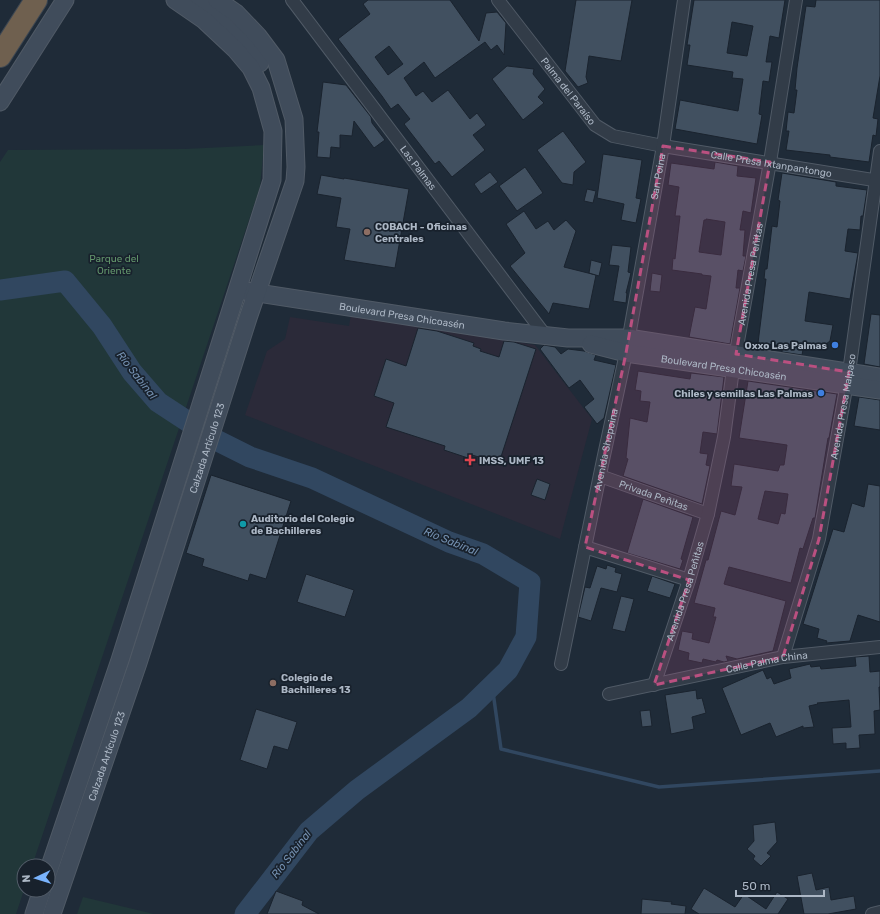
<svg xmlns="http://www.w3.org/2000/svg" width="880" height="914" font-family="Rubik,sans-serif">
<rect width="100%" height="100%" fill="#1f2b38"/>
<path fill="#2b2a39" d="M351 314 535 345 592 419 560 539 245 415 267 351 285 339 290 317 349 326Z"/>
<g fill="#213739">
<path d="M264 145 260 187 32 866H24V890L16 914H0V162L8 150 185 149Z"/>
<path d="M83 897 154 914H77Z"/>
</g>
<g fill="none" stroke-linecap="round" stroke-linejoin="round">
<path stroke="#314760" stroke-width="3.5" d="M492 685 501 749 659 787 880 771"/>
<path stroke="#314760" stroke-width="21" d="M0 290 65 281 102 326 132 372 158 402 216 440 250 457 312 478 449 542 483 554 530 582 526 637 508 670 469 708 357 790 309 831 245 914"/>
</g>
<g fill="#415060" stroke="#1a232e" fill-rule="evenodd">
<path d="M368 0H450L479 41 486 13 497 12 506 23 504 55 497 45 491 50 485 42 435 78 424 62 404 78 416 96 423 91 432 102 448 90 470 119 477 113 486 125 473 135 485 150 452 177 439 161 435 164 404 124 410 119 398 104 391 109 382 96 338 39 370 14 363 4ZM389 46 403 64 388 75 375 57Z"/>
<path d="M576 0H632L621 61 589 56 586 77 588 83 578 87 565 71Z"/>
<path d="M694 0H785L779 38 770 36 766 62H772L769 82 763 81 759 114 762 115 757 144 675 129 680 100 738 111 743 79 732 78 733 72 687 65 690 45H687ZM732 22 753 26 747 56 727 53Z"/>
<path d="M816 0H880V76L873 118 878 119 876 136 873 135 869 162 830 157V155L786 150 789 131H786L788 112 794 113 797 90H795L797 68 806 6 815 7Z"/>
<path d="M507 66 534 69 533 74 545 89 538 97 544 103 523 120 492 79Z"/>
<path d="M323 82 346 85 371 117 372 123 385 140 374 148 354 121 352 136 340 135V148L331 147 330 158 317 157 319 132H317Z"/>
<path d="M563 131 586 162 574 172 573 185 562 183 537 150Z"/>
<path d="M603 154 642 160 636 198 641 199 636 223 621 220 624 204 597 198Z"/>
<path d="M715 162 738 166 737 176 756 178 751 213 743 211 740 230H745L743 256H746L743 271 738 270 736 288H740L730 344 689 337 695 307 706 309 711 276 702 275V274L672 270 673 258 675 259 680 216H675L679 187 668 185 671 163 714 169ZM706 219 725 222 721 255 699 252 704 220H706Z"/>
<path d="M525 167 543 193 517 211 499 186Z"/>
<path d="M490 172 498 182 481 194 474 184Z"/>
<path d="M782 173 836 182V186L867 190 863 216H861L860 230 848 229 845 251 858 253 850 299 809 292 805 321 833 325 830 341 822 347 804 344 802 355 782 352V346L758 343 766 279H764L765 269H767L772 226 777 227 780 201 778 200Z"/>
<path d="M321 175 344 179V178L409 189 395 268 344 260 350 229 336 227 341 198 317 194Z"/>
<path d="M587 189 596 191 593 203 584 201Z"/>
<path d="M524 211 536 229 548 221 554 230 566 220 576 231 564 267 596 275 589 309 553 303 549 314 510 266 525 253 506 224Z"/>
<path d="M612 245 631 247 628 272 631 273 626 293H627L626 303 613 301 619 266 609 265Z"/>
<path d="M591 260 602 263 599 276 589 273Z"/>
<path d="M652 273 662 275 660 292 650 291Z"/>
<path d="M871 314 880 315V367L864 364Z"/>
<path d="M418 328 437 331 474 343 473 346 481 349 480 351 499 357 504 341 514 342 536 349 499 463 472 455 471 459 444 450 445 446 386 427 394 403 374 396 386 359 406 366Z"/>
<path d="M544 345 555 347 561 354 568 349 584 351 596 355 594 360 616 365 604 418 597 424 584 407 594 399 580 380 569 388 540 349Z"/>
<path d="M638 371 690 379 691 373 724 377 717 434 703 432 700 453 708 454 706 465 710 466 702 504 623 476 628 459 626 458 630 418 647 422 650 402 640 401 641 391 635 390Z"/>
<path d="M748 381 837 394 829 438H828L815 518H813L803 549 800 548 791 583 729 567 724 584 786 601 773 651 737 659 726 656 728 661 724 662 717 660 716 662 703 659 702 663 688 660 689 653 678 650 682 631 693 633 692 639 709 643 716 617H713L715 608 694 603 706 560H708L721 511 735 515 742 487 731 486 734 464 778 471 780 465H784L787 445 739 438ZM765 491 788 494 785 514 781 513 778 524 758 519Z"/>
<path d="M859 397 880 400V430L854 426Z"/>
<path d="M211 475 291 501 266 579 250 574 248 581 202 566 204 559 186 553Z"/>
<path d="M537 479 550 484 545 500 531 495Z"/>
<path d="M868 484 880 486V622L858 615 850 641 826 643 827 641 817 638 819 629 803 624 833 529 844 532 852 503 864 507Z"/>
<path d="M643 499 693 517 681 559 683 560 680 569 627 553Z"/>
<path d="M607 565 616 568 615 572 622 574 617 592 601 588 591 621 578 617 585 587 590 588 597 566 606 569Z"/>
<path d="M306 574 354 590 345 617 297 602Z"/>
<path d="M652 576 675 584 670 598 647 591Z"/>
<path d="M621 596 634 599 625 632 612 629Z"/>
<path d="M869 656 870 672 880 671V687H879L880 710 874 711 875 734 859 735 860 748 846 749V743L833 744 832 728 851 727 849 700 817 703 818 704 809 706 814 727 803 728V726L776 737 770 723 741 735 722 688 763 670 767 679 771 677 774 684 791 678 789 669 810 664 811 667 820 666 821 669 856 666 855 657Z"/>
<path d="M696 690 697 699 702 698 706 713 692 717 694 729 671 734 665 695Z"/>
<path d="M256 709 297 722 288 750 274 746 267 769 240 760Z"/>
<path d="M650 710 652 726 642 727 640 711Z"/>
<path d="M775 822 777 842 767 853 771 856 761 866 753 859 755 856 747 849 754 841 753 825Z"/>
<path d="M812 873 816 890 829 887 831 900 854 896 856 909 828 914H804L797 876Z"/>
<path d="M704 888 735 907 744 894 766 909 777 892 788 899 778 914H699L691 909Z"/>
<path d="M276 891 303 901 302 905 319 914H267Z"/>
<path d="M642 899 672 902 671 904 686 906 685 914H641Z"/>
</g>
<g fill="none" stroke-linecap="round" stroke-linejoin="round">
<g stroke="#505a66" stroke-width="14">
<g id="street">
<path id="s1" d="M292 0 545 335"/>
<path id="s2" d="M498 0 595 125 613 136 663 146 880 181"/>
<path id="s3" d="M600 476 708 514"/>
<path d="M585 547 689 580"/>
<path id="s4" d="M783 657 819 539 849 372 880 151"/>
<path id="s5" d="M561 664 603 460 626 353 663 146 684 0"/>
<path id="s6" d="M654 685 689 580 708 514 724 437 733 369 770 162 796 0"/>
<path id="s7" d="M609 694 783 657 880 647"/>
<path d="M872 914 880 912"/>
</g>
</g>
<g stroke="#505a66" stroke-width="19">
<g id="secondary">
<path d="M196 1 218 16 246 43 260 63"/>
<path d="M0 102 65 0"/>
<path id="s8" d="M245 291 504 331 568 338H628L880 377"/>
<path id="s9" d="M591 344 626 353 880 390"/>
<path d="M48 872 120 660 272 180 273 131 261 88 251 68 235 49 204 20 175 0"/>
<path d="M34 914 42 890"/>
<path id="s10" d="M52 914 138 663 248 318 295 181 296 167 294 119 276 60 258 36 236 13 217 0"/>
</g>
</g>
<g stroke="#3d4752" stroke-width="24">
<path id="highway" d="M0 56 36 0"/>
</g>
<use href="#street" stroke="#323c48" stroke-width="12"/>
<use href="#secondary" stroke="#404c5b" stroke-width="17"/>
<use href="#highway" stroke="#6f604f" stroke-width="22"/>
</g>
<path fill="#ba5080" fill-opacity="0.2" stroke="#ba5080" stroke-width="3" stroke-dasharray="8 5" stroke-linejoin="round" d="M663 146 770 162 736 354 849 372 819 539 783 657 654 685 689 580 585 547 626 353Z"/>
<g fill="#8d6e63" stroke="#18212c" stroke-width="1.5">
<circle cx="367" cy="232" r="4"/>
<circle cx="273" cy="683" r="4"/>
</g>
<g fill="#3f7fe0" stroke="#18212c" stroke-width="1.5">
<circle cx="835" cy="345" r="4"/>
<circle cx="821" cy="393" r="4"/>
</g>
<path fill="#e0444e" stroke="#18212c" stroke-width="1.5" d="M468 454h4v4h4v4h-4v4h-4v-4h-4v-4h4z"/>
<circle fill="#0f9aa8" stroke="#18212c" stroke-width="1.5" cx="243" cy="524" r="4"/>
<g text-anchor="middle" stroke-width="3.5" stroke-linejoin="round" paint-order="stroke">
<g font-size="10" fill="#acb7c5" stroke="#18212c">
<text dy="4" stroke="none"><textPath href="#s2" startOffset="115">Palma del Paraíso</textPath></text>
<text dy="4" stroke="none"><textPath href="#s2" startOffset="340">Calle Presa Ixtanpantongo</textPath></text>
<text dy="4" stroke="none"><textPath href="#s1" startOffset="210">Las Palmas</textPath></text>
<text dy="4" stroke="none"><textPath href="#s5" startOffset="497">San Poina</textPath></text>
<text dy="4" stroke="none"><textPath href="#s6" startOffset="423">Avenida Presa Peñitas</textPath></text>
<text dy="4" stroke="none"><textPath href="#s8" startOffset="159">Boulevard Presa Chicoasén</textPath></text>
<text dy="4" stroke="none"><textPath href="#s9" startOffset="135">Boulevard Presa Chicoasén</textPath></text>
<text dy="4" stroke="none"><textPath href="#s4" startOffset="258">Avenida Presa Malpaso</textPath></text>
<text dy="4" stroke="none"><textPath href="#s10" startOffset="491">Calzada Artículo 123</textPath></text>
<text dy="4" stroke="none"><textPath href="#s5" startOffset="219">Avenida Shcpoina</textPath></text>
<text dy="4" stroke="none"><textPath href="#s3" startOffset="57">Privada Peñitas</textPath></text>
<text dy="4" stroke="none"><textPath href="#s6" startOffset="99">Avenida Presa Peñitas</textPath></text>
<text dy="4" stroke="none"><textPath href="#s7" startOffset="161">Calle Palma China</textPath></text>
<text dy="4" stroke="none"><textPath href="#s10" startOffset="167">Calzada Artículo 123</textPath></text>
</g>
<g font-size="10" font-weight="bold" fill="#acb7c5" stroke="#18212c" text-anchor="start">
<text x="375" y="230">COBACH - Oficinas<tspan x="375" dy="12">Centrales</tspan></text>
<text x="827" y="349" text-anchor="end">Oxxo Las Palmas</text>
<text x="813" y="397" text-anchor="end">Chiles y semillas Las Palmas</text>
<text x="479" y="464">IMSS, UMF 13</text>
<text x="251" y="522">Auditorio del Colegio<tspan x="251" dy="12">de Bachilleres</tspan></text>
<text x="281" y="681">Colegio de<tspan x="281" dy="12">Bachilleres 13</tspan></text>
</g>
<g font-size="10" fill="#63966c" stroke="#18212c">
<text x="114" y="262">Parque del<tspan x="114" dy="12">Oriente</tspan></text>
</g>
<g font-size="11" font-style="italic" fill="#738faf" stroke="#18212c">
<text transform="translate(137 375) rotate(52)" y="4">Río Sabinal</text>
<text transform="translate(451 541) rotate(22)" y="4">Río Sabinal</text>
<text transform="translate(291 854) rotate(-52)" y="4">Río Sabinal</text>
</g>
</g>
<g transform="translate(36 878) rotate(266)"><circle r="19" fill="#18212c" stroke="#535d69"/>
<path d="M0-3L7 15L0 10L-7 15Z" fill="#79b3fd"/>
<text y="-6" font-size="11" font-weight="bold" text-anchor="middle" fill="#acb7c5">N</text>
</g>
<path d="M736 890v6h88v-6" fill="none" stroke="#acb7c5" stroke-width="2"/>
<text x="742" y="890" font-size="12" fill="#acb7c5" stroke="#18212c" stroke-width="3" paint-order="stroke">50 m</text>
</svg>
